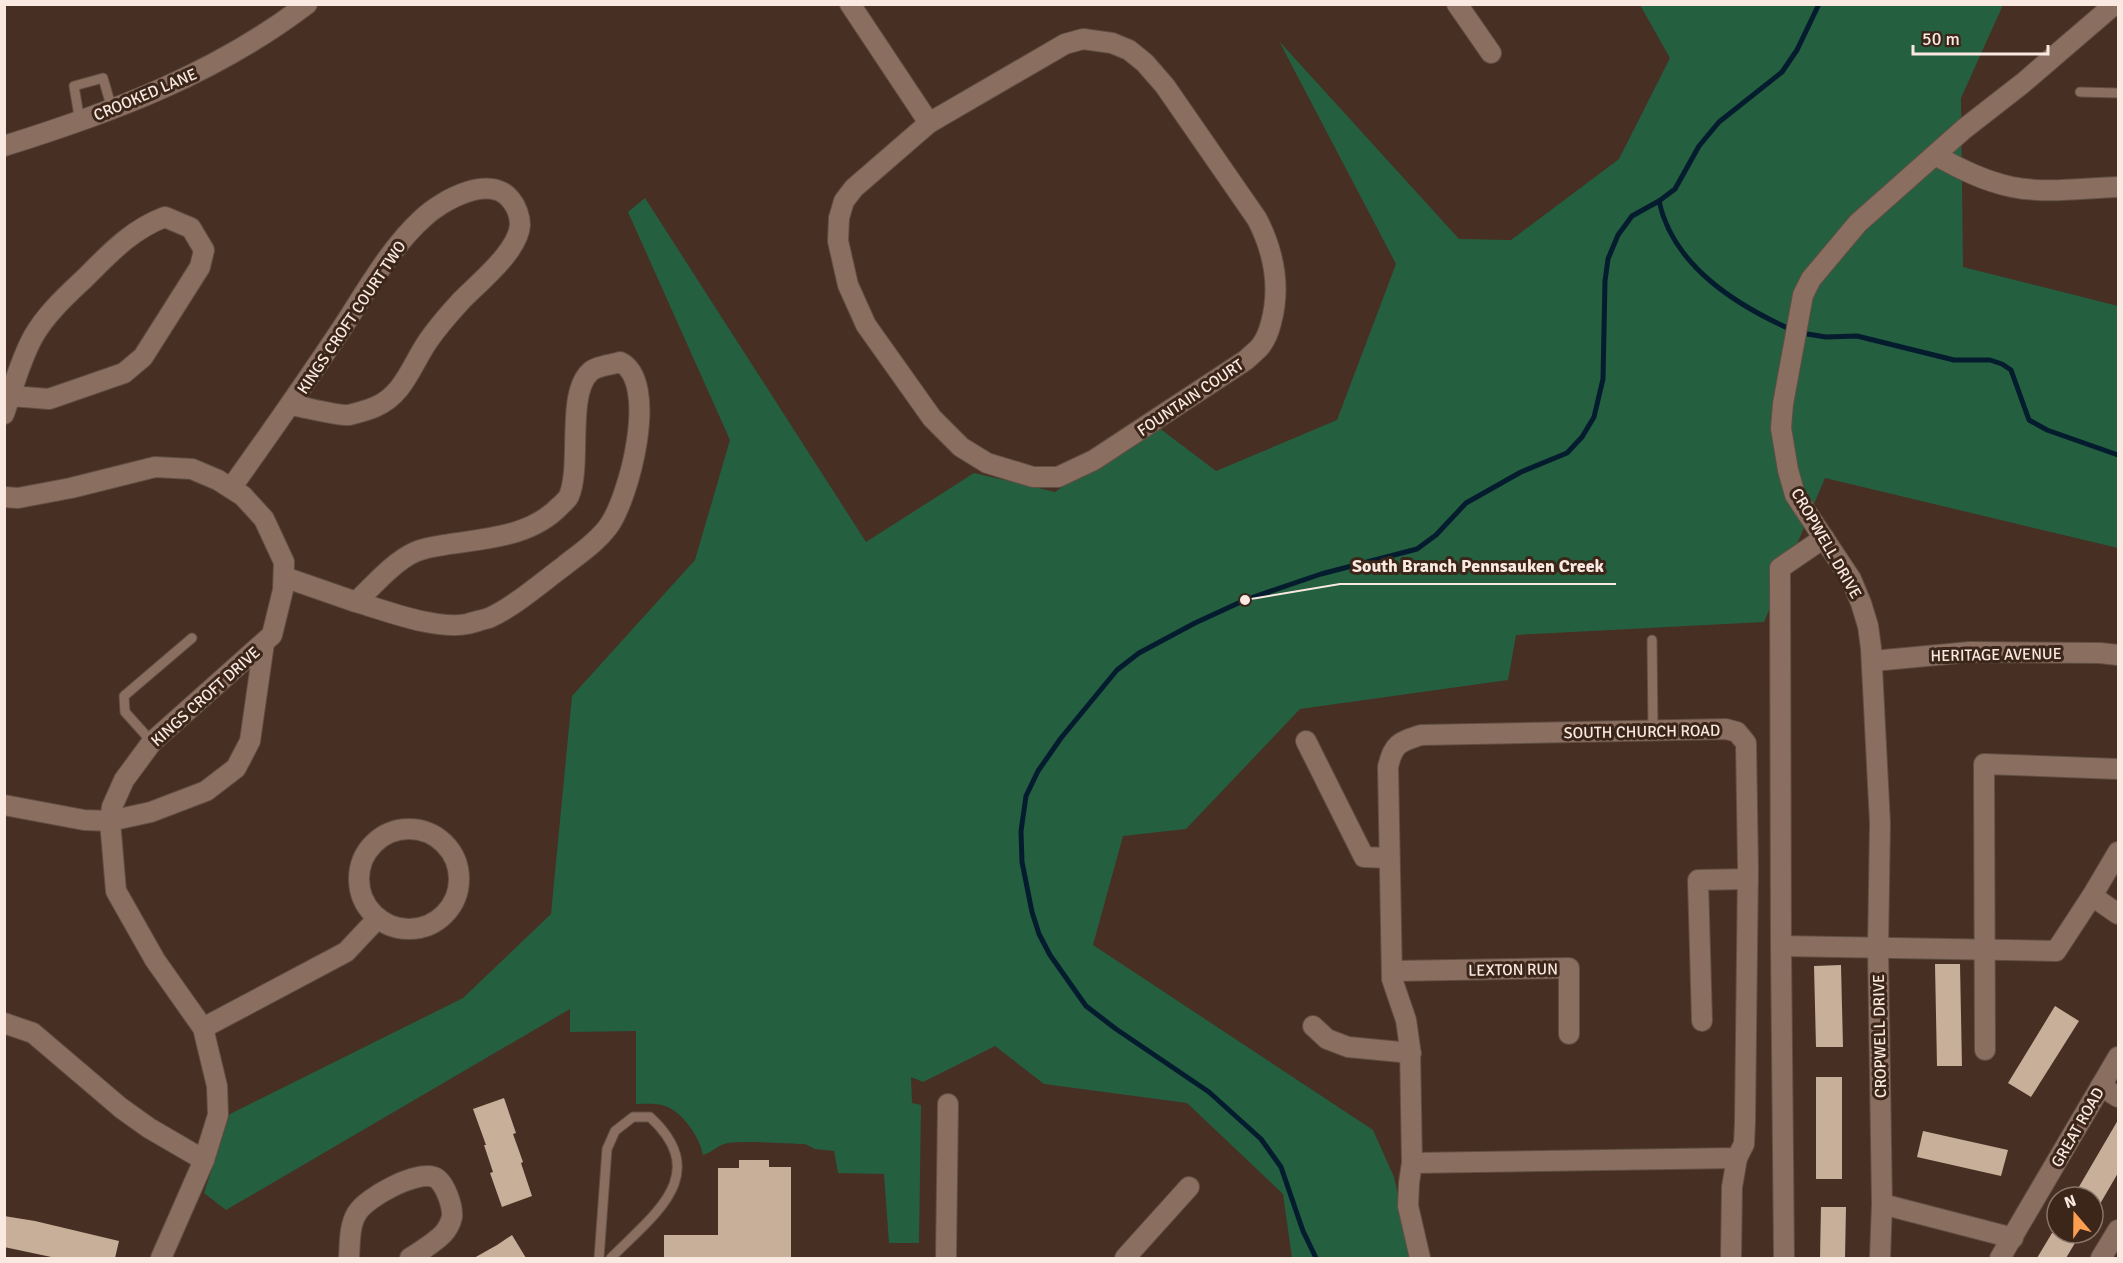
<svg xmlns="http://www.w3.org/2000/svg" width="2123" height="1263" font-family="Signika,sans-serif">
<rect width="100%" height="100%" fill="#472f23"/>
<path fill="#245f40" d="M1640 5H2003L1961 98 1963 267 2118 306V548L1825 478 1764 622 1516 635 1508 680 1300 709 1186 829 1123 836 1093 945 1373 1130 1394 1177 1412 1258H1292L1283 1194 1187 1103 1044 1084 995 1046 923 1082 911 1077 912 1103 921 1105 919 1243H889L884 1174 838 1173 834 1151 815 1149 805 1144C783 1144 748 1140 728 1143 717 1145 713 1152 703 1155 700 1138 683 1112 665 1106 656 1103 645 1104 636 1104V1031L570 1032V1009L226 1210 204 1193 230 1114 463 998 551 914 572 696 695 560 730 440 628 212 645 198 866 542 974 473 1055 492 1154 424 1216 471 1337 420 1396 264 1279 41 1459 239 1511 240 1619 159 1670 58Z"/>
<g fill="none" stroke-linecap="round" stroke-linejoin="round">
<g stroke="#051c2f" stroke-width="5">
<path d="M1659 201C1673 266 1736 305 1792 330"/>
<path d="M1801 333 1826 337 1857 336 1954 360H1990L2002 364 2011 370 2029 420 2047 430 2118 455"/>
<path d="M1316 1258 1303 1231 1281 1167 1261 1139 1209 1092 1116 1029 1086 1006 1050 955 1039 934 1032 912 1022 862 1021 831 1026 796 1038 771 1061 738 1117 670 1139 653 1195 623 1245 600 1321 574 1417 549 1436 535 1466 503 1521 472 1567 453 1582 437 1594 417 1603 379 1605 281 1608 259 1618 235 1632 216 1659 201 1675 189 1699 146 1719 122 1782 72 1797 50 1819 4"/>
</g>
</g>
<g fill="#c7af9a">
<path d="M1935 964H1960L1962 1066H1937Z"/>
<path d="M1841 965 1843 1047H1816L1814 966Z"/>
<path d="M2055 1006 2079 1021 2031 1097 2008 1083Z"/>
<rect x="1816" y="1077" width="26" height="102"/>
<path d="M504 1098 516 1133 513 1134 523 1162 521 1163 532 1196 502 1207 490 1173 493 1172 484 1145H486L473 1109Z"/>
<path d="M2118 1120V1173L2093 1216V1197H2073Z"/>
<path d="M1923 1131 2008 1150 2001 1176 1917 1157Z"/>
<path d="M739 1160H769V1167H791V1258H664V1235H718V1168H739Z"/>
<path d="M1821 1207H1846L1845 1258H1820Z"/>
<path d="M4 1216 35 1221 119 1241 115 1258H56L4 1247Z"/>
<path d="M2052 1233H2070L2078 1238 2066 1258H2037Z"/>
<path d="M512 1235 526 1258H474L497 1245Z"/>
</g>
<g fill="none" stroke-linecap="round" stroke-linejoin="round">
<g stroke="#614e43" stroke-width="11">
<g id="lane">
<path d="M2080 92 2118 93"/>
<path d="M80 122 74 86 103 78 112 109"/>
<path d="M1652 640 1653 730"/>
<path d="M152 742 125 712 124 696 192 638"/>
<path d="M599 1258 607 1149 615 1131 633 1117H650C713 1175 653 1215 611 1258"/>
</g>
</g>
<g stroke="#614e43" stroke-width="22">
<g id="street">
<path d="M850 4 929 123"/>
<path d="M1457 4 1491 53"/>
<path d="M1083 39 1112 43 1129 50 1145 63 1165 86 1257 219C1274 252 1281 286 1271 323 1269 331 1266 340 1259 348 1255 352 1250 356 1246 360L1094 460 1058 477H1033L987 463 961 447 932 418 866 325 848 285 838 241 839 218 844 201 854 188 929 123 1065 44Z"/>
<path d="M4 146C113 112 215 74 307 4"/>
<path d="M1935 155C1960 169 1984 181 2012 187 2046 194 2084 188 2118 187"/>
<path d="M4 414C13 388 20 361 33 337 46 314 66 296 85 278 109 254 132 229 165 217L191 228 204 250 200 267 143 357 124 373 49 399 11 396"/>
<path d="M231 488C269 435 306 382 342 328 367 290 390 248 423 218 442 200 491 173 511 200 516 206 520 216 520 225 518 252 478 283 460 302 449 314 437 328 428 341 412 364 404 395 375 407 368 410 357 413 349 415 337 416 305 407 291 405"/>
<path d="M4 497 18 498 71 488 155 467 192 469 218 480 243 496 264 519 284 562 283 590 272 635 152 742 124 780 112 807 110 821 116 891 155 960 203 1028 217 1086 218 1115 204 1160 161 1258"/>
<path d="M1824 538 1780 568 1781 946 2056 951 2092 896 2118 914"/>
<path d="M284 577 356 602C374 585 393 562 415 552 426 547 438 546 450 544 489 538 531 536 560 506 563 503 567 500 569 496 582 465 566 394 590 372 596 366 611 365 620 362 660 381 629 499 608 527 596 543 579 554 564 566 541 583 515 606 489 618 482 620 474 622 467 624 435 630 387 611 356 602"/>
<path d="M1873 661 1970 652 2100 653 2118 655"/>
<path d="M1306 741 1364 857 1389 858"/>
<path d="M4 805 84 820 110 821 151 812 206 791 236 768 250 741 264 643"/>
<circle cx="409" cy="879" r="50"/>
<path d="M2092 896 2118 852"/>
<path d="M1781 946 1784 1258"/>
<path d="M1392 971 1569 968V1034"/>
<path d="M1702 1021 1698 880 1748 879"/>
<path d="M4 1023 33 1033 121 1108 149 1128 204 1160"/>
<path d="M1313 1026 1327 1039 1348 1047 1411 1053"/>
<path d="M203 1028 346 952 378 918"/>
<path d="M1985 1050 1984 764 2118 769"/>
<path d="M2101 1086 2118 1097"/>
<path d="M1412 1163 1737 1158 1744 1144 1745 1122 1748 867 1746 743 1737 732 1726 729 1421 735C1399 742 1393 744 1388 767L1392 979 1406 1020 1410 1048 1412 1163 1409 1183 1408 1206 1420 1258"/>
<path d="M1882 1204 2013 1238"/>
<path d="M349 1258C350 1243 349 1226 357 1213 367 1197 415 1171 434 1177 445 1181 453 1207 452 1217 451 1222 447 1230 443 1234 434 1243 421 1251 410 1258"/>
<path d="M946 1258 948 1104"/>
<path d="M1125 1258 1189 1187"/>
<path d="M1731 1258 1732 1187 1737 1158"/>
<path d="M1880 1258 1882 1204 1878 948 1880 823 1871 648 1868 626 1861 603 1851 579 1795 495 1788 470 1781 428 1783 404 1803 295 1811 279 1858 223 1964 129 2023 83 2115 4"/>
<path d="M2000 1258 2118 1057"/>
<path d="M2101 1258 2118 1230"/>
</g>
</g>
<use href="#lane" stroke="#8a6f61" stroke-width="9"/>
<use href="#street" stroke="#8a6f61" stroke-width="20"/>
</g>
<g text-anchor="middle" stroke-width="6" stroke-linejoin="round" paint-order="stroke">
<g font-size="16" fill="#f9e9e1" stroke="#3c2519">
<text transform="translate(145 94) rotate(-23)" y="6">CROOKED LANE</text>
<text transform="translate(351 317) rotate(-56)" y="6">KINGS CROFT COURT TWO</text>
<text transform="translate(1190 397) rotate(-34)" y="6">FOUNTAIN COURT</text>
<text transform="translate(1827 543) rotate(60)" y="6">CROPWELL DRIVE</text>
<text transform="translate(1996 654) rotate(-1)" y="6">HERITAGE AVENUE</text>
<text transform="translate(205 696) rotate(-42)" y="6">KINGS CROFT DRIVE</text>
<text transform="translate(1642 731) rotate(-1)" y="6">SOUTH CHURCH ROAD</text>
<text transform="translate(1513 969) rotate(-1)" y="6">LEXTON RUN</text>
<text transform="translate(1879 1036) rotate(-91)" y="6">CROPWELL DRIVE</text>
<text transform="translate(2077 1127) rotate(-60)" y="6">GREAT ROAD</text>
</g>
</g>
<path fill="none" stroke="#f9e9e1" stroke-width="2" d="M1245 600L1340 584H1616"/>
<circle fill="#f9e9e1" stroke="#3c2519" stroke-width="2" cx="1245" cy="600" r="6"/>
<g font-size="18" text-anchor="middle" font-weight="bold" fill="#f9e9e1" stroke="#3c2519" stroke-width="6" stroke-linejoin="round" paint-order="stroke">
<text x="1478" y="572">South Branch Pennsauken Creek</text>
</g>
<rect width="2123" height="1263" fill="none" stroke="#f9e9e1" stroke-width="12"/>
<g transform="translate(2075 1215) rotate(340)"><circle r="28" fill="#3c2519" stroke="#887369" stroke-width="1.5"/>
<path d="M0-4.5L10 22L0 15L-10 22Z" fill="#fb9e50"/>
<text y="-9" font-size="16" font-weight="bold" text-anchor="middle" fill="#f9e9e1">N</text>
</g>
<path d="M1913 45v9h135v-9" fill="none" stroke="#f9e9e1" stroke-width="3"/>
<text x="1922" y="45" font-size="18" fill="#f9e9e1" stroke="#3c2519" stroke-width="4.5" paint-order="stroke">50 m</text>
</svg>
